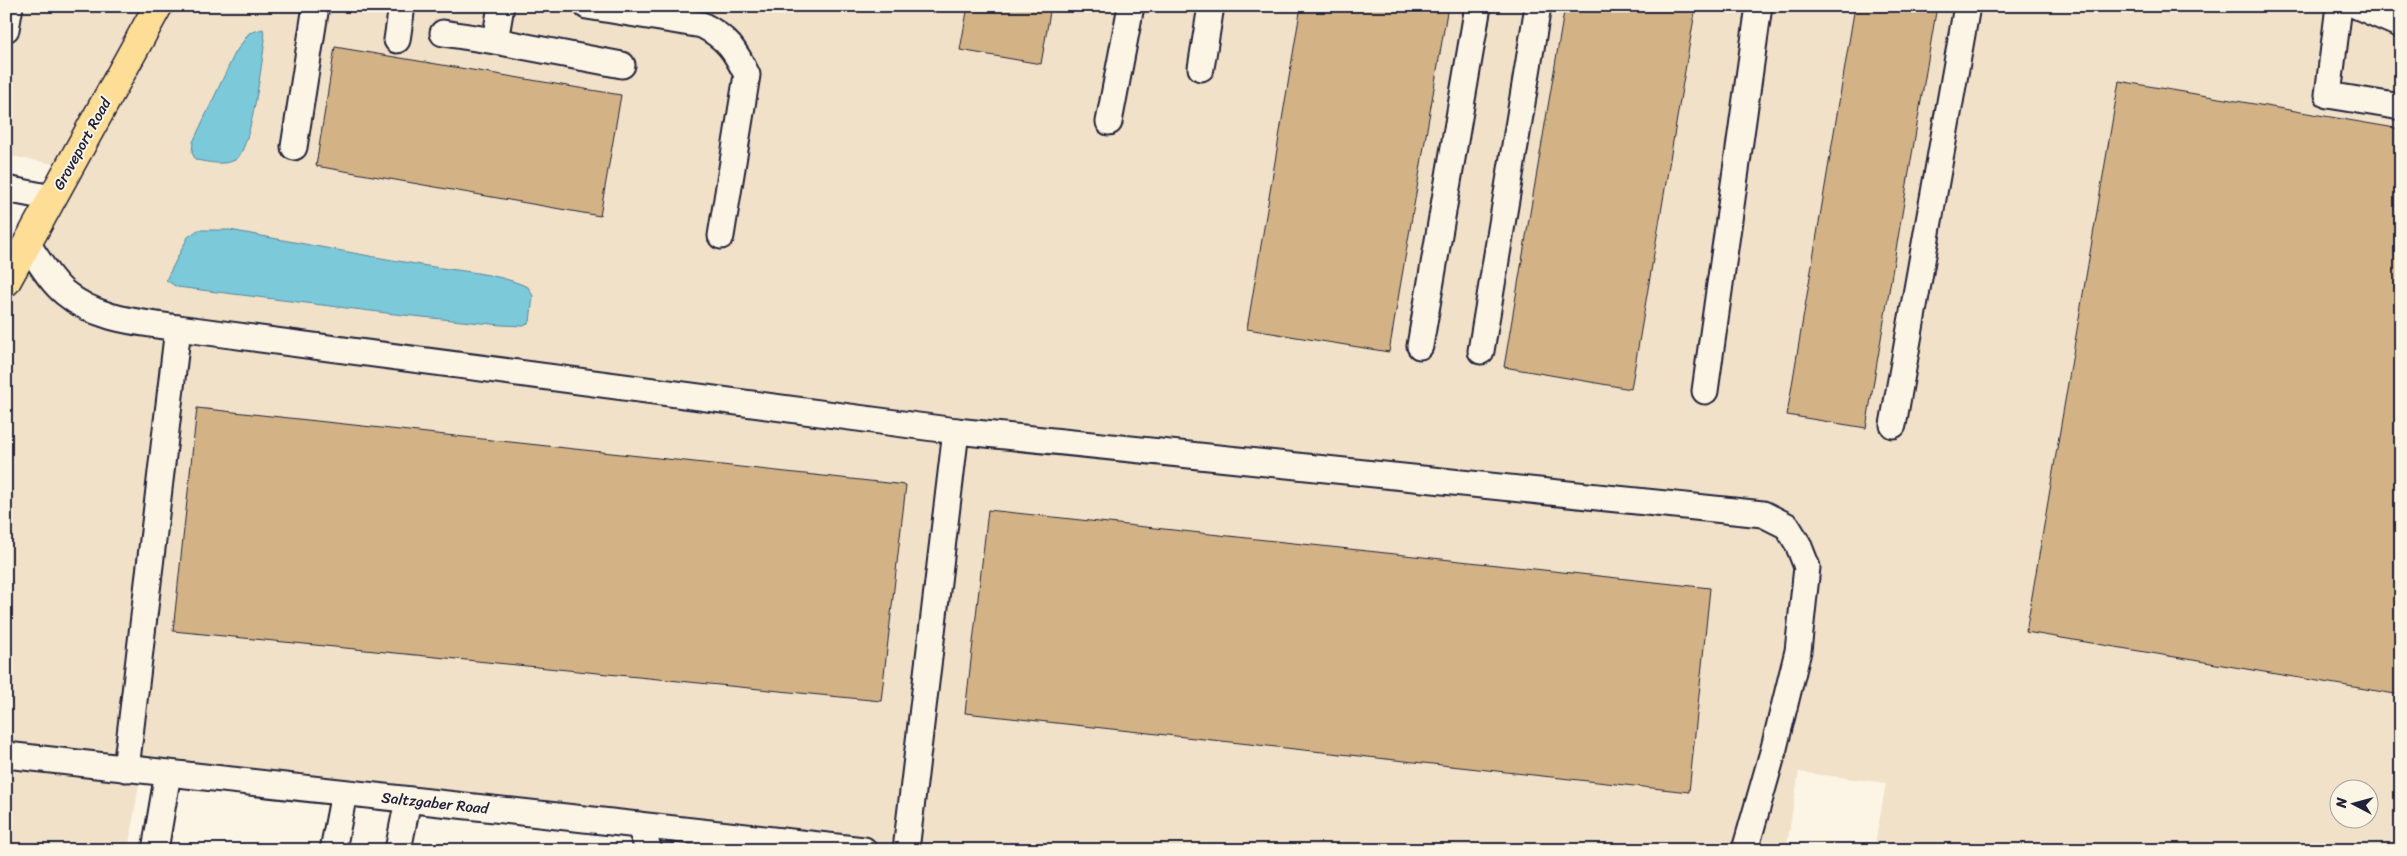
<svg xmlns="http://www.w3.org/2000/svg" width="2407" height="856" font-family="Sriracha,sans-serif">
<rect width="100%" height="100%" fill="#fcf5e5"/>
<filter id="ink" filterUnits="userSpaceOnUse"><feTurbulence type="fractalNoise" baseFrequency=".02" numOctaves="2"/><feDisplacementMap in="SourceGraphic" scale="10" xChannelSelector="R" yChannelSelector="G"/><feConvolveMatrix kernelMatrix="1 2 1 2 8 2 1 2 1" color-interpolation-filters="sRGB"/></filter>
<g filter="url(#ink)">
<g fill="#f0e1c8" fill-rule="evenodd">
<path d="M6 6H2401V850H1874L1886 783 1799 772 1786 850H868L6 746V282L69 167 6 155ZM2340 788H2370V818H2340Z"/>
<path d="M6 765 140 778 128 850H6Z"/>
</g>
<g fill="#7cc9da" stroke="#58869a">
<path d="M263 29 265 40C262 61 251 152 235 160 223 166 208 162 196 160L192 153 193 142 235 53 249 33Z"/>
<path d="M198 230H230C293 242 357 254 421 265 456 271 495 272 528 287L533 296 530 322 524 326 501 325 403 315 177 287 166 280 188 237Z"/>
</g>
<g fill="#d3b386" stroke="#22223b">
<path d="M968 6H1051L1041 64 960 50Z"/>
<path d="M1301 6H1448L1389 352 1247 329Z"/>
<path d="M1565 6H1696L1631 389 1504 367Z"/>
<path d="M1855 6H1937L1866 428 1787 415Z"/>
<path d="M335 47 621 95 600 216 316 166Z"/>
<path d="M2119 81 2401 129V695L2026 632Z"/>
<path d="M197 408 906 485 881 701 173 631Z"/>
<path d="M988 510 1710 588 1689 792 965 713Z"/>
</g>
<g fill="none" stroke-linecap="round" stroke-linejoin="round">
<g stroke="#22223b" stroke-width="29">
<g id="minor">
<path d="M587 6 702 25C727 38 735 50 747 75L721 236"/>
<path d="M2339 6 2328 95 2401 107"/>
<path d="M2357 6 2401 25"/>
<path d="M6 29 10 6"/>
<path d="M443 33 495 41 501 6"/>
<path d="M397 40 402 6"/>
<path d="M495 41 622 65"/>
<path d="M1201 68 1211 6"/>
<path d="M1109 122 1131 6"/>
<path d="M294 147 316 6"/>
<path d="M6 189 52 198"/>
<path d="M27 244C39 260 49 280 65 293 97 320 139 322 178 328"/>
<path d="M1420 346 1478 6"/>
<path d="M1481 351 1538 6"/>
<path d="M1705 391 1759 6"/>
<path d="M1893 425 1967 6"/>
<path d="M6 755 864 850"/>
<path d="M126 769 178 328 956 431"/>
<path d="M639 825 649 850"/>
<path d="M155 850 168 773"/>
<path d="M333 850 344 793"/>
<path d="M398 850 408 800"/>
<path d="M906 850 956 431 1763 514 1787 526 1798 544 1807 567 1798 651 1773 752 1745 850"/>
</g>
</g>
<g stroke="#22223b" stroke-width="31">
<path id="major" d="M6 282 158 6"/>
</g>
<use href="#minor" stroke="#fcf5e5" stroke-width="25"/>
<use href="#major" stroke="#fedd96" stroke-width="28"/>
</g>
</g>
<g text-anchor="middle" stroke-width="4" stroke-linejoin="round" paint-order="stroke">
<g font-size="15" fill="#22223b" stroke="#fcf5e5">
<text transform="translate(82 144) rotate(-61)" y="5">Groveport Road</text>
<text transform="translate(435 803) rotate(6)" y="5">Saltzgaber Road</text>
</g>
</g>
<rect width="2407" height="856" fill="none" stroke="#fcf5e5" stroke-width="25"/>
<rect x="12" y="12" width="2382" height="831" fill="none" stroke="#22223b" stroke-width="2" filter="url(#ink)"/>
<g transform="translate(2354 804) rotate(276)"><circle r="24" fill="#fcf5e5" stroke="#a5a1a1"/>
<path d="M0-4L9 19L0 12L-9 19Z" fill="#22223b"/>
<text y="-8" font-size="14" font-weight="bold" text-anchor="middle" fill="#22223b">N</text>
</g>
</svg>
